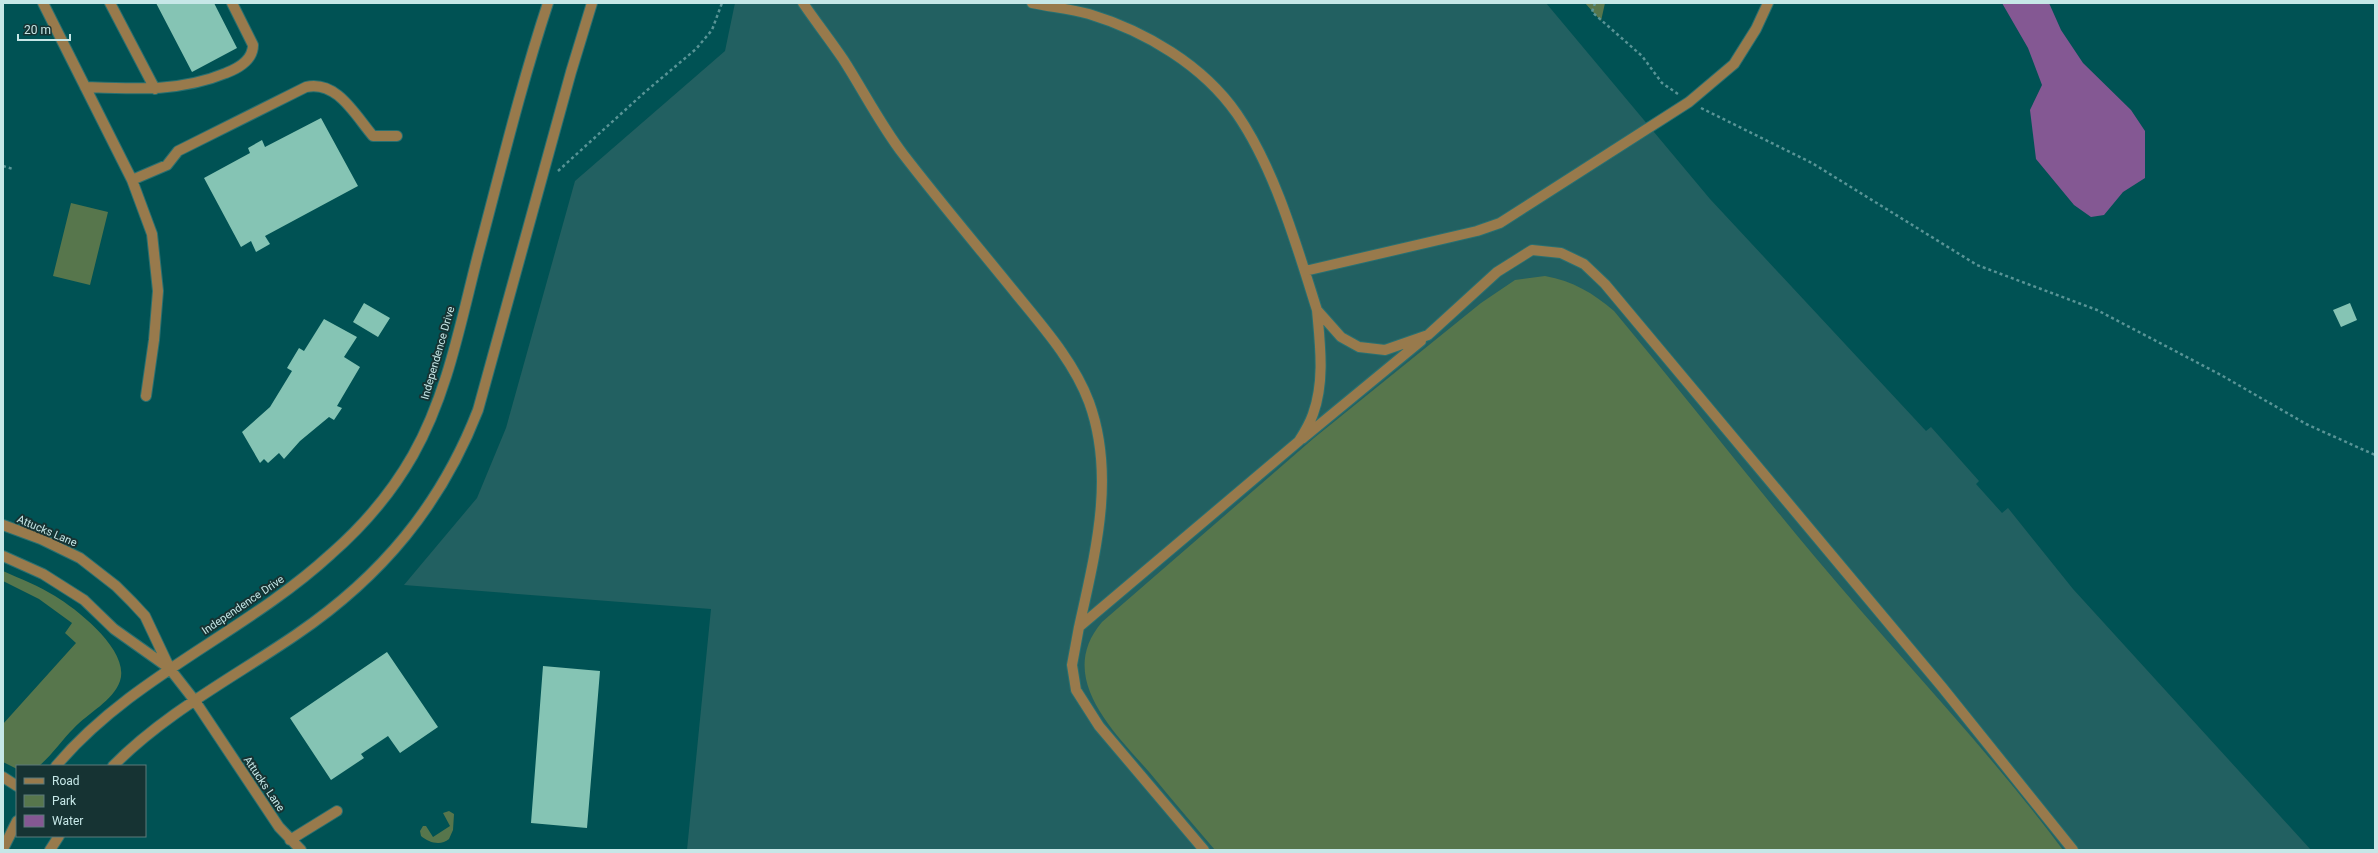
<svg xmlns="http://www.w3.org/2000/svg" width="2378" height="853" viewBox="0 0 2378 853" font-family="Roboto,sans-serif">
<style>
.built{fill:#226061}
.green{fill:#57764c}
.water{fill:#845893}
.building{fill:#85c4b4}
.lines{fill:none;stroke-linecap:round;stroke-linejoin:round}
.minor-casing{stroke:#287071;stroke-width:12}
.path{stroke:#589496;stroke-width:2.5;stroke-dasharray:3 3;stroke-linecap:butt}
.minor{stroke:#987a4c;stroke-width:10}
.labels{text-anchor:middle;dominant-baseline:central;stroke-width:4;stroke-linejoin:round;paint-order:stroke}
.street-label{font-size:11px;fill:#c6e7e7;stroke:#163333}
</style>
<rect width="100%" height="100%" fill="#005254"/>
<path class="built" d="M735,3H1546L1710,199L1926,431L1931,427L1979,481L1976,484L2002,513L2008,508L2073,589L2311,850H687L711,609L404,585L477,498L506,428L575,181L725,51Z"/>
<path class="green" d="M1585,3H1605L1601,21Z
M71,203L108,212L90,285L53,276Z
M1545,276C1573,281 1593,293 1614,311C1682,392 1747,476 1815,557C1897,655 1986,747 2063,850H1215C1193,824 1171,799 1150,773C1114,732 1055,677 1102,622L1314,438L1481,303L1515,280Z
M3,571C21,579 39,586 55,596C78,610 130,651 120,681C113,701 88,713 74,728C62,740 52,755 39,766H17V769L3,762V724L76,643L65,633L72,623L39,599L3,581Z
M449,811L454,814L453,830L449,839C441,846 429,843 421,836L420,831L423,826H426L433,837L450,826L443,813Z"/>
<path class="water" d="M2002,3H2049L2061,30L2083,63L2131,110L2145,131V178L2123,192L2104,215L2091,217L2074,205L2036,159L2030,110L2042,85L2028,48Z"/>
<path class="building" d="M156,3H214L237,48L192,72Z
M321,118L358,186L265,236L270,244L256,252L251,241L241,247L204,178L250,153L248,148L262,140L265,147Z
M364,303L390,318L378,337L353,322Z
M2350,303L2357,320L2341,327L2333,310Z
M324,319L357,337L344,357L360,367L337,406L342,408L334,420L329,417L300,441L284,459L279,453L268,463L264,459L260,463L242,432L270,407L292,371L287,368L299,348L304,351Z
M387,652L438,727L400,753L388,736L361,754L364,758L331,780L290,718Z
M543,666L600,671L587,828L531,823Z"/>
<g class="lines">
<defs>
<path id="minor" d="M43,3L132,180L152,234L158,291L154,340L146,396
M110,3L155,89
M803,3C816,22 830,40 843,59C863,90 880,124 903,154C940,202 979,248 1017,295C1044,328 1074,362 1089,402C1116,476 1095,554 1079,627
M1032,3C1051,7 1071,9 1089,14C1145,31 1203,65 1237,114C1275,169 1297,247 1317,310
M85,87C134,89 180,92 226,73C239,68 253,60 253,45L232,3
M132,180L167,165L178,151L306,87C337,80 355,115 373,136H397
M1305,271L1477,231L1500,223L1689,102L1734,64L1756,29L1768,3
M1302,439L1421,341
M3,525L41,539L80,558L116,586L132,602L145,616L170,669L195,701L279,827L301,850
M3,556L43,574L84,600L114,629L169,668
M56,766C132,676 245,633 331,554C363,526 392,492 413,455C448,393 461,320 479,251C501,168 521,85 548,3
M113,766C166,712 236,676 297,634C382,576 441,505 478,410L571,72L592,3
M3,777L17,786
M290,840L337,811
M3,849L17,821
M50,850L59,836
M1204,850L1099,726L1076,690L1072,665L1079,627L1299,441C1304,433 1310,423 1313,414C1325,381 1320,344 1317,310L1341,337L1359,347L1385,350L1428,335L1497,272L1532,250L1561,253L1584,264L1605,284L1942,687L2073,850"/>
</defs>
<use href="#minor" class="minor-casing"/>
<path class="path" d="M1595,3L1592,12L1642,56L1662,83L1678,94
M1701,108L1812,163L1977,265L2097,310L2221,375L2306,424L2375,455
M3,166L13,169
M558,171L645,92L696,49L712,30L722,3"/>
<use href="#minor" class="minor"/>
</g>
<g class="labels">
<g class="street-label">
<text transform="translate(438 353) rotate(-74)">Independence Drive</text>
<text transform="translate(47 531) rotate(23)">Attucks Lane</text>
<text transform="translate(243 605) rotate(-34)">Independence Drive</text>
<text transform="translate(264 784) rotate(56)">Attucks Lane</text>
</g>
</g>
<rect width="2378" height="853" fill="none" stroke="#c6e7e7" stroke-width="8"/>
<rect x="16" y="765" width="130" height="72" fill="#163333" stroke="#5c7b7b"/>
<rect x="24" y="778" width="20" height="6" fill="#987a4c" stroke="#5c7b7b"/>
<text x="52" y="785" font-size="12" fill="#c6e7e7">Road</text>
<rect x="24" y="795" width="20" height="12" fill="#57764c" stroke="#5c7b7b"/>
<text x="52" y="805" font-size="12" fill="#c6e7e7">Park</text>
<rect x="24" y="815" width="20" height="12" fill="#845893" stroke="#5c7b7b"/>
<text x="52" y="825" font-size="12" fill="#c6e7e7">Water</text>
<path d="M18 34v6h52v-6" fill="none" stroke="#c6e7e7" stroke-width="2"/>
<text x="24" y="34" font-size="12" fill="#c6e7e7" stroke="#163333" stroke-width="3" paint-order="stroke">20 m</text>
</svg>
